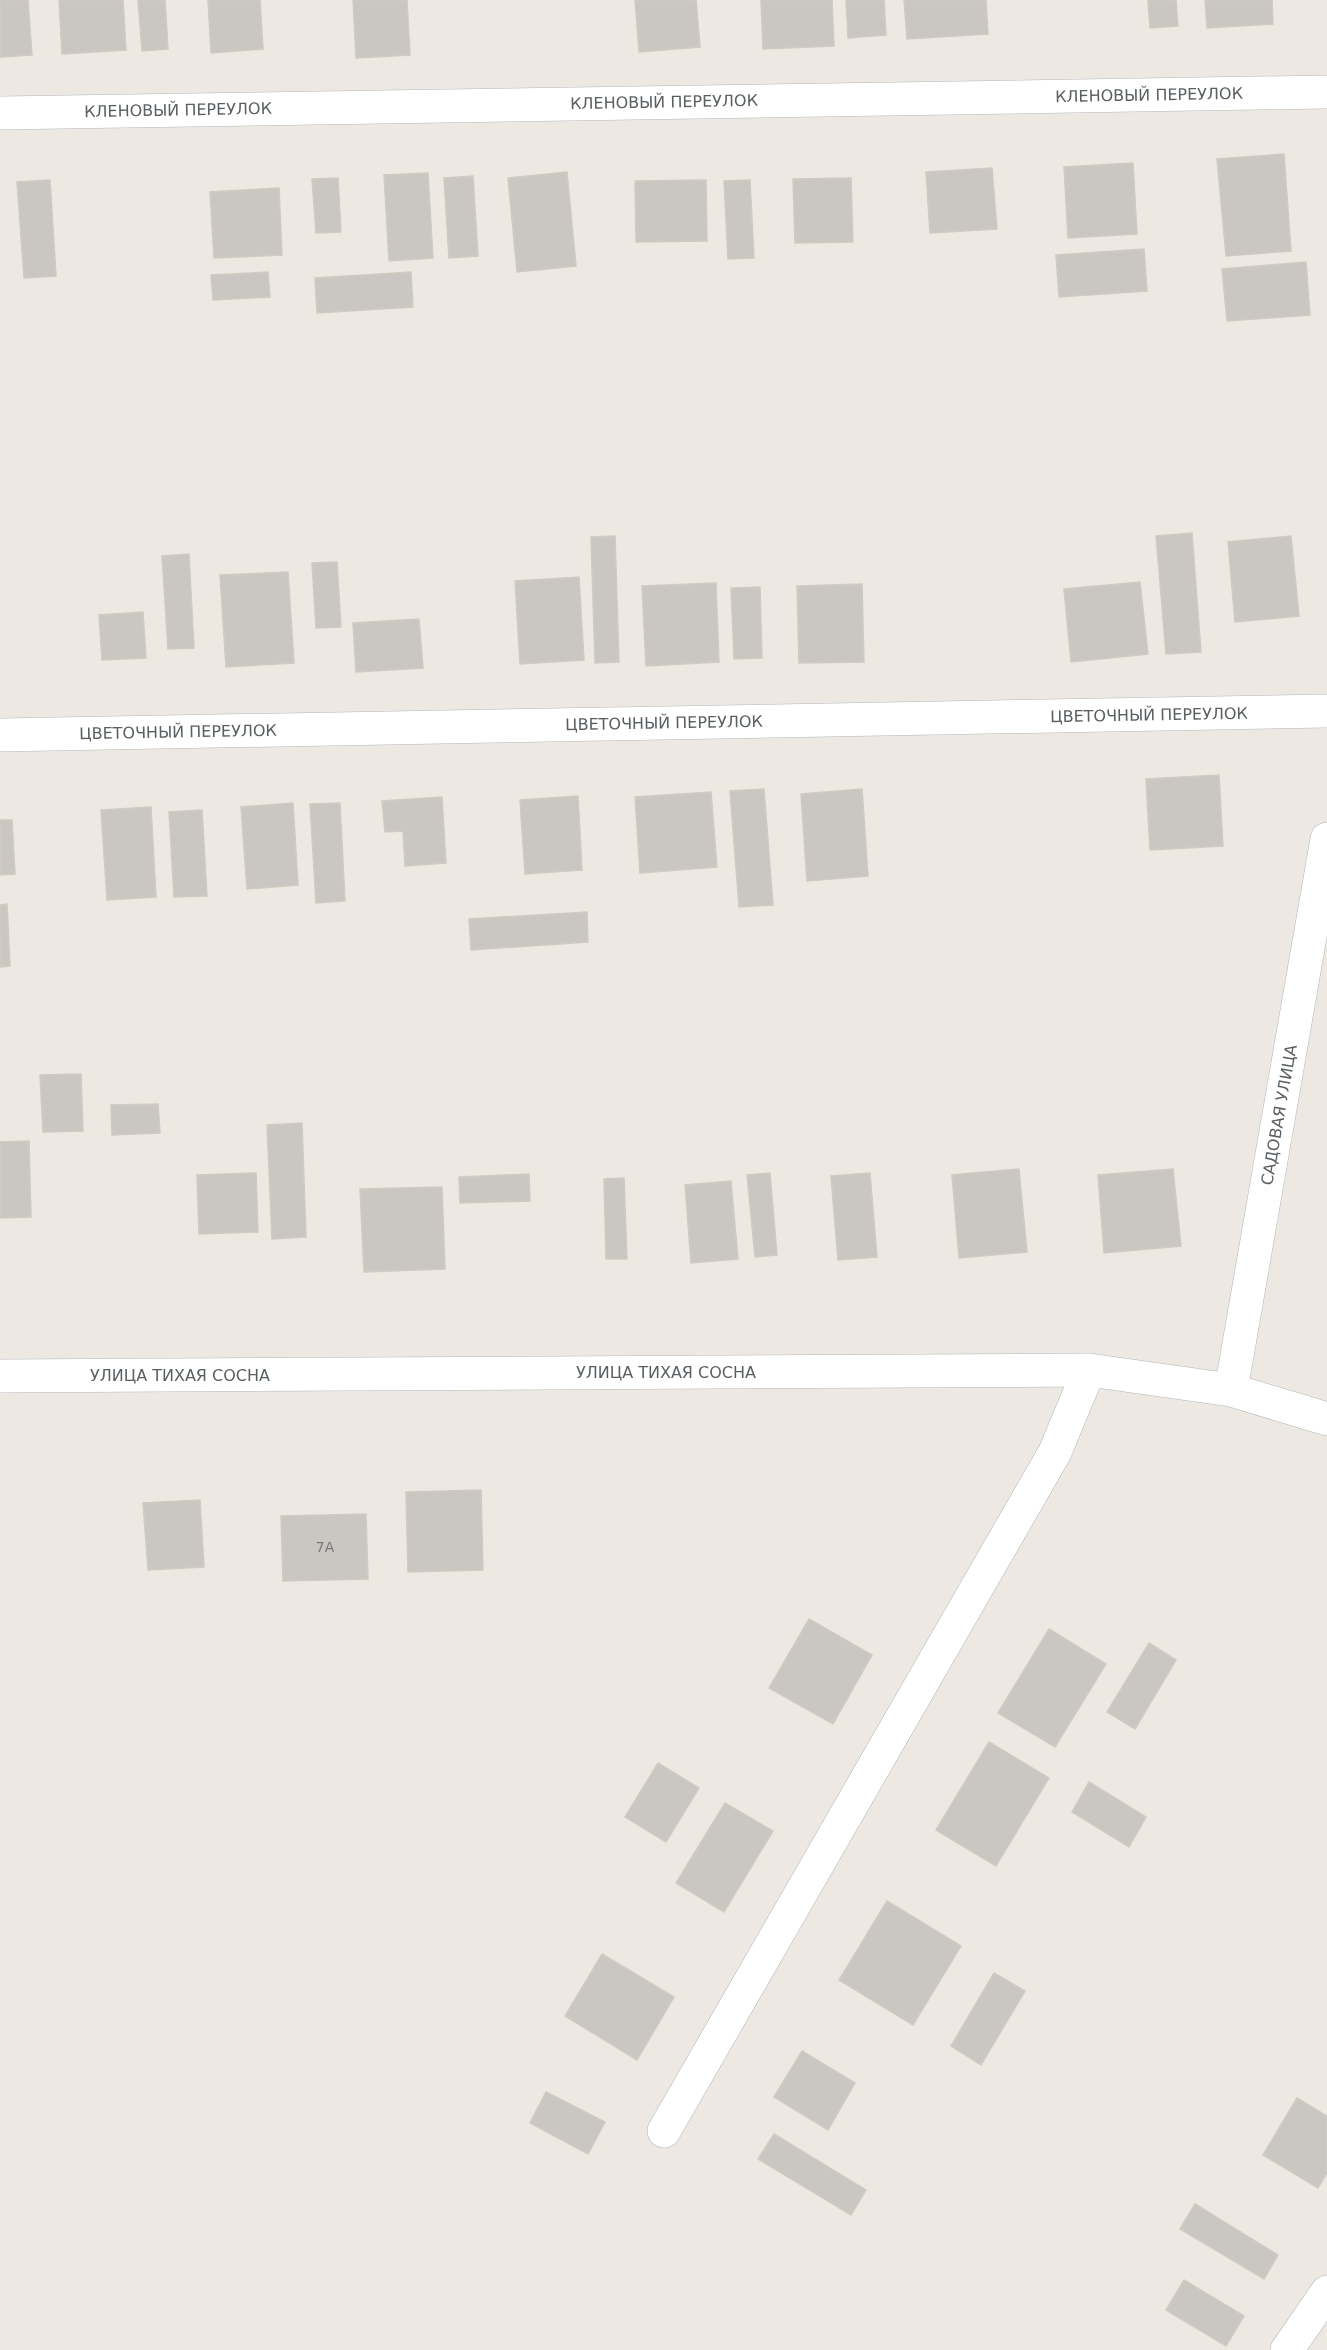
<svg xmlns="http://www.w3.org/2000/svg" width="1327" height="2350" viewBox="0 0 1327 2350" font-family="'DejaVu Sans',sans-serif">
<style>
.building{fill:#cac6c1;stroke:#d1cac1;stroke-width:1.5}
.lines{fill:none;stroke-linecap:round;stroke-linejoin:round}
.minor-casing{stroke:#b3b6b9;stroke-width:34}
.minor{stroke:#fff;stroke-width:33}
.labels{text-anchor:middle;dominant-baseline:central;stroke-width:4.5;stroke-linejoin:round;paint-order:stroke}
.number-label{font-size:14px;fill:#76797a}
.street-label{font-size:16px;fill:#5a5f62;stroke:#fff}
</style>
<rect width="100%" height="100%" fill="#ede9e2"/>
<path class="building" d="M0,0H28L32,55L0,57Z
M59,0H123L126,50L62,54Z
M138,0H165L168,49L142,51Z
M208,0H260L263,49L211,53Z
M353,0H407L410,55L356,58Z
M635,0H696L700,47L639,52Z
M761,0H832L834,46L763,49Z
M846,0H884L886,35L848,38Z
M904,0H986L988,34L907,39Z
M1148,0H1176L1178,26L1150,28Z
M1205,0H1272L1273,24L1207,28Z
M1284,154L1291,251L1226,256L1217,159Z
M1133,163L1137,234L1068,238L1064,167Z
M992,168L997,229L930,233L926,172Z
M567,172L576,266L517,272L508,178Z
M428,173L433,258L389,261L384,175Z
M473,176L478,256L449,258L444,178Z
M338,178L341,232L316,233L312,179Z
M851,178L853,242L795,243L793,179Z
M50,180L56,276L24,278L17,182Z
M706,180L707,241L636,242L635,181Z
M750,180L754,258L728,259L724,181Z
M279,188L282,255L214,258L210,192Z
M1144,249L1147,291L1059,297L1056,255Z
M1306,262L1310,315L1227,321L1222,269Z
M268,272L270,297L213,300L211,275Z
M411,272L413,307L317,313L315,278Z
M1192,533L1201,652L1166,654L1156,536Z
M615,536L619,662L595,663L591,537Z
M1291,536L1299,616L1235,622L1228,542Z
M189,554L194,648L168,649L162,556Z
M337,562L341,627L316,628L312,563Z
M288,572L294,663L226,667L220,575Z
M579,577L584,660L520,664L515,581Z
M1140,582L1148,654L1071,662L1064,589Z
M716,583L719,662L646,666L642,586Z
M862,584L864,662L799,663L797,586Z
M760,587L762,658L734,659L731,588Z
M143,612L146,658L102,660L99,615Z
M419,619L423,668L356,672L353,623Z
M1219,775L1223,846L1150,850L1146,779Z
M764,789L773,905L739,907L730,791Z
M862,789L868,876L807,881L801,794Z
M711,792L717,867L640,873L635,797Z
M578,796L582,870L525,874L520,800Z
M442,797L446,863L405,866L403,831L385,832L382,801Z
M293,803L298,885L247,889L241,807Z
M340,803L345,901L316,903L310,804Z
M151,807L156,897L107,900L101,810Z
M202,810L207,896L174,897L169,812Z
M0,820H12L15,874L0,875Z
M7,904L10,966L0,967V905Z
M587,912L588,942L471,950L469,919Z
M81,1074L83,1131L43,1132L40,1075Z
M158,1104L160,1133L112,1135L111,1105Z
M302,1123L306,1237L272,1239L267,1125Z
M29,1141L31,1217L0,1218V1142Z
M1019,1169L1027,1252L959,1258L952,1175Z
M1173,1169L1181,1246L1104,1253L1098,1175Z
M256,1173L258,1232L199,1234L197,1175Z
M770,1173L777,1255L755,1257L747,1175Z
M870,1173L877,1257L838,1260L831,1176Z
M529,1174L530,1201L460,1203L459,1177Z
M624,1178L627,1259H606L604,1179Z
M731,1181L738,1259L691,1263L685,1185Z
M442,1187L445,1269L364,1272L360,1189Z
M481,1490L483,1570L408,1572L406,1492Z
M200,1500L204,1567L148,1570L143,1503Z
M366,1514L368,1579L283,1581L281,1516Z
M809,1619L872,1655L833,1724L769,1688Z
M1049,1629L1106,1664L1055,1747L998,1713Z
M1149,1643L1176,1660L1135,1729L1107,1712Z
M989,1742L1049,1778L996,1866L936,1830Z
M658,1763L699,1788L666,1842L625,1817Z
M1089,1782L1146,1817L1129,1847L1072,1812Z
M725,1803L773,1831L724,1912L676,1883Z
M887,1901L961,1946L913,2025L839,1980Z
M602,1954L674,1997L637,2060L565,2016Z
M994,1973L1025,1991L981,2065L951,2046Z
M802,2051L855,2083L828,2130L774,2097Z
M546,2092L605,2122L588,2154L530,2123Z
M1297,2098L1327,2116V2173L1318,2188L1263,2155Z
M774,2134L866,2190L851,2215L758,2159Z
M1195,2204L1278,2255L1264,2279L1180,2229Z
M1184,2280L1244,2316L1226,2346L1166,2310Z"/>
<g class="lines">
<defs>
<path id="minor" d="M0,113L1327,92
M0,735L1327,711
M0,1376L1089,1370L1231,1390L1327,1419
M1231,1390L1327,839
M664,2131L1055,1452L1089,1370
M1287,2350L1327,2292"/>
</defs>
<use href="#minor" class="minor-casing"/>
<use href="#minor" class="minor"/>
</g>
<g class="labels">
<g class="number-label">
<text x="325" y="1547">7А</text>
</g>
<g class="street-label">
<text transform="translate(1149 95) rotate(-1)">КЛЕНОВЫЙ ПЕРЕУЛОК</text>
<text transform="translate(664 102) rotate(-1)">КЛЕНОВЫЙ ПЕРЕУЛОК</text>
<text transform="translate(178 110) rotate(-1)">КЛЕНОВЫЙ ПЕРЕУЛОК</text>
<text transform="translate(1149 715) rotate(-1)">ЦВЕТОЧНЫЙ ПЕРЕУЛОК</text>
<text transform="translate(664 723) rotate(-1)">ЦВЕТОЧНЫЙ ПЕРЕУЛОК</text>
<text transform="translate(178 732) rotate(-1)">ЦВЕТОЧНЫЙ ПЕРЕУЛОК</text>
<text transform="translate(1279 1115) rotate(-80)">САДОВАЯ УЛИЦА</text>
<text x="666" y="1372">УЛИЦА ТИХАЯ СОСНА</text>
<text x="180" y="1375">УЛИЦА ТИХАЯ СОСНА</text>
</g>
</g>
</svg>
